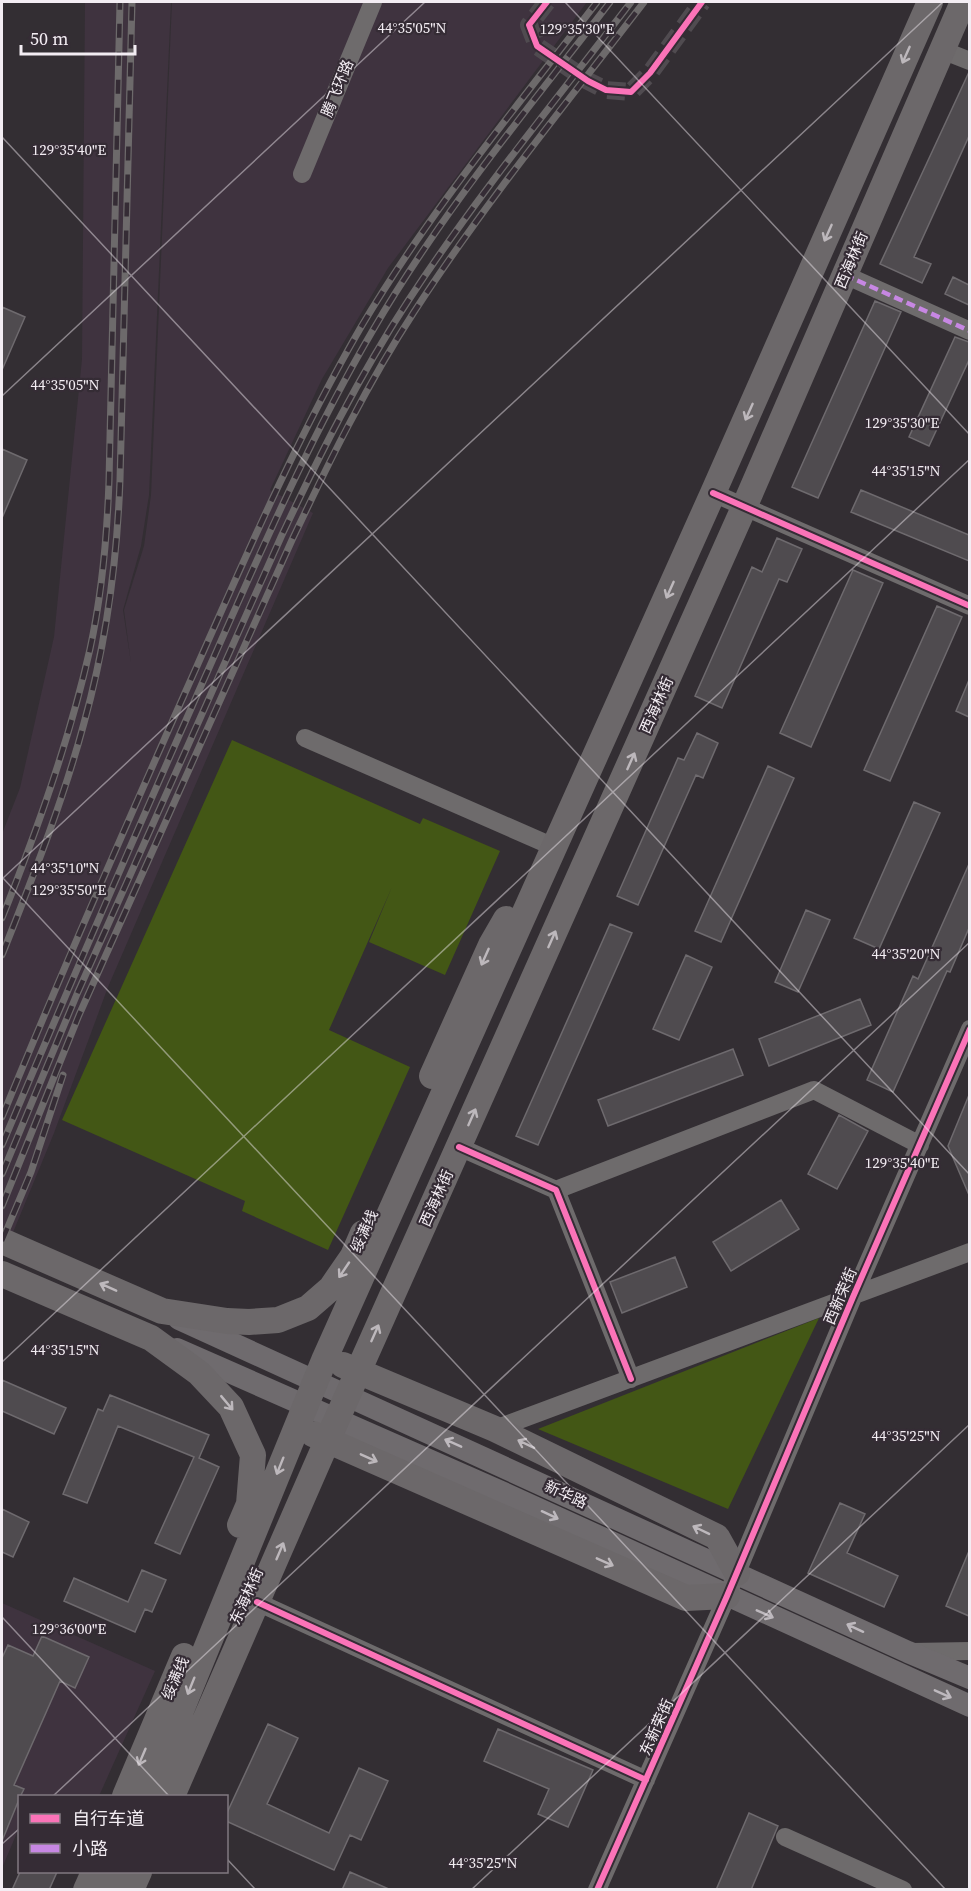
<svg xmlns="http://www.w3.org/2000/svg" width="971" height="1891" viewBox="0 0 971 1891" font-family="'Source Serif 4','Noto Sans SC',serif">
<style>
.built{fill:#3f333f}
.green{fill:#435715}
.building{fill:#4f4b4f;stroke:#6e6a6e;stroke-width:1.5}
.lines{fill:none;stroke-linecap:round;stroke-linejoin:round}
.minor-tunnel{stroke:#504b50;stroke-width:18;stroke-dasharray:18 9;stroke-linecap:butt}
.minor{stroke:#6e6b6c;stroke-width:18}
.major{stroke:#6f6b6e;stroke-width:22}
.highway{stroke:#6c686a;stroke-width:26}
.rail-casing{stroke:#6d6a6b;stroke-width:7}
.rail{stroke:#352c35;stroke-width:4.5;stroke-dasharray:14;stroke-linecap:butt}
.quiet{stroke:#c787e3;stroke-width:4.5;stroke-dasharray:9 4.5;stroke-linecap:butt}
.cycleway-casing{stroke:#352c35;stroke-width:10}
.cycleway{stroke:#fb73b8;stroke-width:6}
.oneway{stroke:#bdb8bc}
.oneway2{stroke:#beb9be}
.ticks{fill:none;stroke:#f3edf3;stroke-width:1.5;stroke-opacity:0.45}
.labels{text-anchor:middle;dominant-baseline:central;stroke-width:4.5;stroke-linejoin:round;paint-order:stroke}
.street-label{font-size:15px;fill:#f3edf3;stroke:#352c35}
.ticks-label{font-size:15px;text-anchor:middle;fill:#f3edf3;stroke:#352c35;stroke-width:4.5;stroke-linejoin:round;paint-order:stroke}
</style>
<rect width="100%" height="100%" fill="#332e33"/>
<path class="built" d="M85,2H171L149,495L141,546L123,610L131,663L124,610L144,546L151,495L172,2H587L388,268L322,379L270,490L313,513L108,987L54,1133L2,1259V834L20,788L54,637L82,359Z
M2,1603L155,1671L99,1796H20L19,1828L2,1868Z"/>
<path class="green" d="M232,740L420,824L423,818L500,851L445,975L369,942L392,887L329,1030L410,1067L328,1250L242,1211L245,1201L62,1120Z
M819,1318L728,1509L538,1429Z"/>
<path class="building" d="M969,72V136L914,257L931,264L922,283L880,264Z
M953,277L969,285V305L945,294Z
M875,301L901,312L818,498L792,487Z
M2,307L25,317L2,370Z
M955,337L969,342V360L929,446L909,437Z
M2,449L27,460L2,518Z
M861,490L969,535V561L851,512Z
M777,538L802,549L787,582L779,579L722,708L695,696L752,567L762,572Z
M853,570L883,583L811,747L780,733Z
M937,606L962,617L890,781L864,770Z
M969,680V717L956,711Z
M697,733L718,743L703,778L696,775L638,905L617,896L678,758L684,760Z
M768,766L794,778L721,942L695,931Z
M914,802L940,813L879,949L854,938Z
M969,864V928L950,972L947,971L893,1092L867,1080L913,976L918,979Z
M806,910L830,920L798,992L775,982Z
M610,924L632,933L538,1145L516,1136Z
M686,955L712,967L679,1040L653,1029Z
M860,999L871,1025L769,1066L759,1039Z
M733,1049L743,1075L608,1126L598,1100Z
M969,1095V1195L948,1146Z
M839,1115L868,1131L837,1189L808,1174Z
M781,1200L799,1229L731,1271L713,1242Z
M675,1257L687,1287L622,1313L610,1282Z
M2,1380L66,1408L54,1434L2,1411Z
M110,1395L209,1435L199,1458L219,1467L180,1554L155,1543L194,1457L118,1426L87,1503L63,1494L98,1409L103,1411Z
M840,1503L865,1514L847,1553L898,1576L884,1607L808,1573Z
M2,1509L29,1522L13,1557L2,1552Z
M969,1551V1616L946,1606Z
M142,1570L166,1580L152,1612L145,1609L135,1632L64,1601L74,1578L128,1602Z
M42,1636L89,1657L75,1688L60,1681L14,1785L24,1789L20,1797L2,1841V1658L8,1645L33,1656Z
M268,1724L298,1738L267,1804L329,1833L359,1768L388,1781L361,1840L350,1835L334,1870L226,1821V1815Z
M498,1729L593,1770L568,1827L538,1814L549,1789L484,1761Z
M749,1813L778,1826L751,1890H716Z
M20,1872H57L49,1890H12Z
M350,1872L391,1890H342Z"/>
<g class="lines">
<path class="minor-tunnel" d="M547,2L529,25L537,46L588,81L606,90L631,92L650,73L702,2"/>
<path class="minor" d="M942,50L970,61
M302,174L373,2
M845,275L970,331
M713,493L970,606
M305,738L554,847
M459,1147L556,1190L631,1379
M556,1190L814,1090L920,1145
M495,1429L970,1252
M257,1602L646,1780
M911,1652L970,1651
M785,1837L903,1890
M597,1890L727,1596L853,1297L970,1029"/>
<path class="major" d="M179,1319L908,1652L970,1678
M177,1349L497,1490L970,1706"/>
<path class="highway" d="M432,1076L491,945L506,919
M2,1241L162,1311L227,1321L249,1322L278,1320L308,1308L331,1288L353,1256L363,1233
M2,1274L151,1338L199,1373L231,1407L253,1455L249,1504L240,1525
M343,1365L495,1429L717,1537L737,1573
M313,1434L686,1598L727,1596
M125,1796L184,1656
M146,1796L325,1358L713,493L930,2
M172,1796L328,1439L742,512L963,2
M86,1890L94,1872
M108,1890L116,1872
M131,1890L139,1872"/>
<defs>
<path id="rail" d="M2,918C37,830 69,742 90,649C102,594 107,537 109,481L120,2
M2,955C32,879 63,802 84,723C106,644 117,563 120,480L132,2
M2,1117C64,966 130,816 197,666C248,551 298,436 361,327C429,212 516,108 597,2
M2,1145C68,988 136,833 205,677C257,560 308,441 373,330C441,213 528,109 610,2
M2,1174L77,994L281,537C319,456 359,376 408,301C476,197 556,100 631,2
M2,1206L79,1015L292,540C329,462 367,384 414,312C484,204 566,104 644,2
M2,1241L31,1172L63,1075"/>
</defs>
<use href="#rail" class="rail-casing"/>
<use href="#rail" class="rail"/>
<path class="quiet" d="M845,275L970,331"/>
<defs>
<path id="cycleway" d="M547,2L529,25L537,46L588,81L606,90L631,92L650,73L702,2
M713,493L970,606
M459,1147L556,1190L631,1379
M257,1602L646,1780
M597,1890L727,1596L853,1297L970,1029"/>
</defs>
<use href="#cycleway" class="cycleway-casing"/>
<use href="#cycleway" class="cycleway"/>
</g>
<defs><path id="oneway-shaft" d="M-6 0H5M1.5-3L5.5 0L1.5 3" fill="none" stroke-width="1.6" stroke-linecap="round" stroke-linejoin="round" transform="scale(1.5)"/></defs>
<g class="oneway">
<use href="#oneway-shaft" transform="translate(906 55) rotate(114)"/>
<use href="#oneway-shaft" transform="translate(828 233) rotate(114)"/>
<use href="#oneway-shaft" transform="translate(749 412) rotate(114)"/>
<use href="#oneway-shaft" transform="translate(670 590) rotate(114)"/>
<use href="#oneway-shaft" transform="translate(631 761) rotate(-66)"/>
<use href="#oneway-shaft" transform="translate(552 939) rotate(-66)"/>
<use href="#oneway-shaft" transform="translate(485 957) rotate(114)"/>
<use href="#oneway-shaft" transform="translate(472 1117) rotate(-66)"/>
<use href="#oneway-shaft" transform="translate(344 1270) rotate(124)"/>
<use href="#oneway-shaft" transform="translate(108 1287) rotate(-156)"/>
<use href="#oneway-shaft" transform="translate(375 1333) rotate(-66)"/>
<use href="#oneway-shaft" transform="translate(227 1403) rotate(50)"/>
<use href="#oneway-shaft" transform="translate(526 1444) rotate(-154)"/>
<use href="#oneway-shaft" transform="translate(369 1458) rotate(24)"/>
<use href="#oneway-shaft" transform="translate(280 1466) rotate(112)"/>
<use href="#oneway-shaft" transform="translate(701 1530) rotate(-154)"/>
<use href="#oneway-shaft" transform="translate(280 1551) rotate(-67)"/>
<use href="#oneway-shaft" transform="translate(605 1562) rotate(24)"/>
<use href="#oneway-shaft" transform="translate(191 1686) rotate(112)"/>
<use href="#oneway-shaft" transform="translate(142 1757) rotate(113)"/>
</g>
<g class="oneway2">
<use href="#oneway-shaft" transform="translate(453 1443) rotate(-156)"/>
<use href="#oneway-shaft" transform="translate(550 1515) rotate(25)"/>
<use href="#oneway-shaft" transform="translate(765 1614) rotate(24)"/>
<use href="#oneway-shaft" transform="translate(855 1628) rotate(-155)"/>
<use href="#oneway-shaft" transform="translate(943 1694) rotate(24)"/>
</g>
<path class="ticks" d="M565,2L970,435M2,137L970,1175M2,396L425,2M2,877L946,1890M2,879L943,2M2,1362L970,459M2,1617L169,1796M53,1796L970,942M2,1844L20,1828M226,1858L256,1890M471,1890L970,1424"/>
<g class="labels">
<g class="street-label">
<text transform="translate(337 88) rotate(-68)">腾飞环路</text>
<text transform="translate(851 260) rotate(-67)">西海林街</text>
<text transform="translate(656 705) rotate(-66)">西海林街</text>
<text transform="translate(436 1198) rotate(-66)">西海林街</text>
<text transform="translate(364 1231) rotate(-66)">绥满线</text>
<text transform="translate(840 1296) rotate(-67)">西新荣街</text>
<text transform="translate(566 1494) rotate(25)">新华路</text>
<text transform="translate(246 1596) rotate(-66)">东海林街</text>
<text transform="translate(175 1678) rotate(-67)">绥满线</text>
<text transform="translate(656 1727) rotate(-66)">东新荣街</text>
</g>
</g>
<g class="ticks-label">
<text x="412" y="33">44°35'05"N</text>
<text x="577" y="34">129°35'30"E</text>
<text x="69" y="155">129°35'40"E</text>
<text x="65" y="390">44°35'05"N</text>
<text x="902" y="428">129°35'30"E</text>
<text x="906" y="476">44°35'15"N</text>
<text x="65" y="873">44°35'10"N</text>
<text x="69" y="895">129°35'50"E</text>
<text x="906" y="959">44°35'20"N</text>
<text x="902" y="1168">129°35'40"E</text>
<text x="65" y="1355">44°35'15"N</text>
<text x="906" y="1441">44°35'25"N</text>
<text x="69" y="1634">129°36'00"E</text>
<text x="483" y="1868">44°35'25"N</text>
</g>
<rect width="971" height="1891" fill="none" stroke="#f3edf3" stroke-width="6"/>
<rect x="18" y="1795" width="210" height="78" fill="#352c35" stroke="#817981" stroke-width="1.5"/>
<rect x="30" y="1814" width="30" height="9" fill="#fb73b8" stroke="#817981" stroke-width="1.5"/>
<text x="72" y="1825" font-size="18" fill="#f3edf3">自行车道</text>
<rect x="30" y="1844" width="30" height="9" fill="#c787e3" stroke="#817981" stroke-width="1.5"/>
<text x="72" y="1855" font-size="18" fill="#f3edf3">小路</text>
<path d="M21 45v9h114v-9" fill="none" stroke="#f3edf3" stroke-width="3"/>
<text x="30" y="45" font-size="18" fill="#f3edf3" stroke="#352c35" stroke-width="4.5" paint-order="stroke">50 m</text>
</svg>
